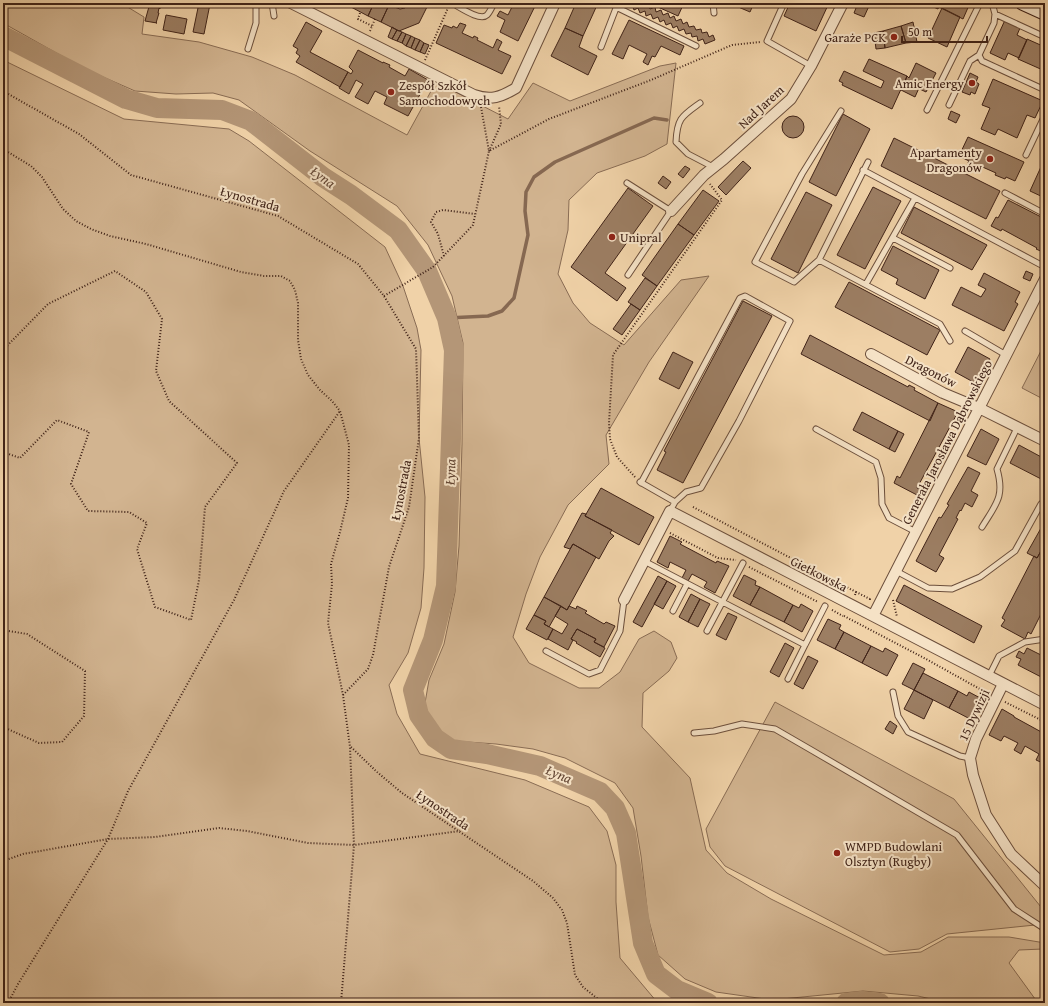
<svg xmlns="http://www.w3.org/2000/svg" width="1048" height="1006" viewBox="0 0 1048 1006" font-family="'Gentium Book Plus',serif">
<style>
.green{fill:#d2b490;stroke:#896c54}
.lines{fill:none;stroke-linecap:round;stroke-linejoin:round}
.stream{stroke:#866851;stroke-width:3.5}
.river{stroke:#b49677;stroke-width:20}
.building{fill:#9c7e63;stroke:#402318}
.service-casing{stroke:#6c4f3c;stroke-width:7}
.minor-casing{stroke:#6c4f3c;stroke-width:12}
.secondary-casing{stroke:#402318;stroke-width:16}
.path{stroke:#402318;stroke-width:2;stroke-dasharray:1 2;stroke-linecap:butt}
.service{stroke:#f5e2c6;stroke-width:5}
.minor{stroke:#f5e2c6;stroke-width:10}
.secondary{stroke:#f5e2c6;stroke-width:14}
.poi-dot{fill:#8f2418;stroke:#f5e2c6;stroke-width:1.5}
.labels{text-anchor:middle;dominant-baseline:central;stroke-width:4;stroke-linejoin:round;paint-order:stroke}
.poi-label{font-size:13px;fill:#402318;stroke:#f5e2c6;text-anchor:end}
.street-label{font-size:13px;fill:#402318;stroke:#f5e2c6}
.water-label{font-size:14px;font-style:italic;fill:#634634;stroke:#f5e2c6}
</style>
<rect width="100%" height="100%" fill="#f0d2a8"/>
<filter id="stains"><feTurbulence type="fractalNoise" baseFrequency=".005" numOctaves="4"/><feColorMatrix values="0 0 0 0 .2 0 0 0 0 .09 0 0 0 0 .02 0 0 0 .5 -.17"/></filter>
<radialGradient id="worn" r=".72"><stop offset=".6" stop-color="#630" stop-opacity="0"/><stop offset="1" stop-color="#630" stop-opacity=".3"/></radialGradient>
<path class="green" d="M3,3H121L144,17L142,34L199,42L252,57L295,75L407,135L436,82L508,119L533,83L570,101L660,66L676,63L667,144L645,156L597,173L569,200L568,230L558,274L573,303L590,323L624,345L681,280L709,276L649,362L606,435L609,464L568,505L540,557L526,594L513,637L529,663L579,688H599L620,672L639,639L654,631L671,642L677,658L669,671L643,693L642,727L690,778L706,850L727,873L771,899L884,955L921,952L948,937H1009L1045,943V946L1043,949L1019,950L1009,963L1038,1003H948L918,996L863,991L772,1000L716,992L685,979L658,955L648,917L641,856L633,808L615,783L565,758L533,749L496,744L454,741L431,725L425,703L429,680L444,644L455,592L459,546L462,444L463,343L452,296L428,245L397,206L310,151L239,100L213,93L176,94L135,91L85,69L3,23Z
M3,60L124,119L229,129L249,141L385,247L403,286L417,328L421,350L419,438L425,497L424,568L421,608L408,653L389,685L397,714L420,754L525,780L589,807L607,831L616,865V902L620,958L657,1002L659,1003H3Z
M1045,343V400L1022,388Z
M775,702L954,799L1045,912V924L947,934L919,949L890,952L725,866L710,847L706,829Z"/>
<g class="lines">
<path class="stream" d="M447,318L488,316L502,311L514,298L528,235L525,211L526,192L534,177L555,162L654,118L667,120"/>
<path class="river" d="M3,36L126,99L157,108L222,110L251,121L323,177L351,195L398,230L427,271L447,318L454,350L446,586L433,640L413,690L419,715L435,738L451,749L487,754L540,766L600,792L615,808L626,833L643,943L656,974L677,990L708,1003
M846,1003L861,1001L880,1003"/>
</g>
<path class="building" d="M150,3H161L160,4V9L159,8L158,13H159L156,23H157L145,21Z
M199,3L210,4L204,34L193,32Z
M341,3H353L351,7Z
M353,3H374L368,16L351,7Z
M374,3H381L388,7L381,22L368,16Z
M407,3H429L419,23L399,31L381,22L389,5L400,9L405,8Z
M514,3H536V4L518,41L500,32L505,20L497,16L500,11L508,15Z
M576,3H598L583,36L565,28Z
M626,3H643L644,6L648,4L650,9L655,7L656,12L661,10L663,15L668,13L670,18L674,16L676,21L681,19L683,24L687,22L689,27L694,26L696,30L701,29L702,33L707,32L709,37L713,35L715,40L705,44L703,39L698,41L697,36L692,37L691,33L686,34L684,29L679,31L677,26L673,28L671,23L666,25L664,20L660,22L658,17L653,19L651,14L646,16L645,11L640,13L638,8L634,10L632,5L627,6Z
M649,3H684L678,16Z
M729,3H754L750,12Z
M790,3L792,4L829,3L816,31L784,16Z
M858,3H863L869,6L864,17L854,13Z
M925,3H940L938,9Z
M940,3H970L963,19L939,7Z
M942,8L960,17L947,47L928,38Z
M166,15L187,19L184,34L163,30Z
M629,20L684,46L680,55L661,46L655,57L652,56L648,65L643,62L647,54L629,45L623,59L612,54Z
M1005,20L1020,28L1017,35L1027,40L1019,58L1008,53L1005,60L990,53Z
M306,22L322,31L310,52L348,72L340,87L296,62L300,56L296,53L298,49L293,46Z
M913,22L917,42L906,43L901,26Z
M460,23L466,25L462,33L473,38L474,36L478,38L477,40L493,48L497,39L502,42L498,50L511,56L502,74L436,43L444,25L452,28L453,26L457,28Z
M901,26L906,43L885,48L883,31Z
M392,27L397,30L392,39L388,37Z
M565,28L583,36L579,47L597,56L588,75L551,56Z
M397,30L402,32L397,41L392,39Z
M883,31L885,48L876,49L874,33Z
M402,32L406,34L402,43L397,41Z
M406,34L411,36L406,46L402,43Z
M411,36L415,38L411,48L406,46Z
M415,38L420,40L415,50L411,48Z
M1027,39L1045,47V71L1018,59Z
M420,40L424,43L420,52L415,50Z
M424,43L429,45L425,54L420,52Z
M358,50L383,63V62L390,65L389,67L405,76L409,69L428,80L408,116L384,104L387,97L375,91L368,104L355,97L363,84L356,80L349,94L339,88L348,72L351,74L353,71L349,67Z
M869,59L907,76L892,109L842,85L843,83L839,81L844,71L881,88L884,81L863,71Z
M916,63L936,73L926,92L905,82L907,76L909,78Z
M970,73L978,77L976,82L979,84L975,94L971,92L970,95L962,92Z
M993,79L1043,101L1035,118L1027,115L1017,138L998,129L995,135L981,129L990,108L982,105Z
M905,82L919,88L915,97L901,90Z
M951,111L960,115L956,123L948,119Z
M843,114L870,129L836,196L809,182Z
M782 127a11 11 0 1 1 22 0a11 11 0 1 1-22 0Z
M968,137L1024,162L1015,181L1006,177L1005,179L995,175L996,173L978,165L977,167L968,163L969,161L959,156Z
M894,138L1000,191L986,219L881,166Z
M1045,158V198L1030,191Z
M743,161L751,168L726,195L718,187Z
M685,166L690,169L683,178L678,174Z
M663,176L671,182L666,189L658,183Z
M873,187L901,201L865,269L837,255Z
M628,188L653,206L605,273L626,288L617,301L571,267Z
M703,190L719,201L694,235L678,224Z
M806,192L832,205L798,273L771,259Z
M1008,200L1045,219V253L1036,249L1037,248L1002,229L1001,231L991,226L996,217L998,218Z
M914,207L987,245L972,270L901,233Z
M678,224L694,235L657,286L642,275Z
M893,246L939,270L925,299L896,284L898,279L881,270Z
M1026,271L1033,274L1030,281L1023,278Z
M984,273L1020,292L1015,302L1018,304L1004,331L952,305L961,287L981,297L986,289L978,285Z
M645,278L657,286L640,310L628,302Z
M849,282L940,330L927,355L835,307Z
M743,301L772,316L683,483L657,470L666,452L664,451Z
M631,304L640,310L622,335L613,329Z
M810,335L908,387L909,385L915,388L914,390L938,403L930,421L801,354Z
M968,347L990,359L977,384L955,372Z
M673,352L693,362L679,389L659,379Z
M938,403L958,412L917,488L920,489L917,495L894,483L897,476L900,478Z
M862,412L898,431L889,449L853,430Z
M981,429L999,439L986,465L967,456Z
M898,431L904,434L895,452L889,449Z
M1019,445L1045,459V481L1010,463Z
M968,467L980,473L971,491L978,495L972,507L965,503L961,511L960,510L956,518L958,519L939,555L944,558L936,572L916,561L939,517L941,518L949,505L947,504Z
M601,488L654,517L639,545L585,516Z
M582,513L586,514L585,516L612,530L610,533L614,536L609,541L599,559L573,544L570,549L564,547Z
M1045,521V550L1044,553L1041,551L1037,558L1027,553Z
M670,536L682,542L680,544L716,563L717,561L729,566L715,593L704,587L707,582L692,574L688,581L682,578L686,570L670,562L668,568L657,562Z
M573,544L596,557L567,610L544,597Z
M1045,550V606L1031,634L1028,632L1025,639L1001,626L1005,620L1002,618L1034,556L1037,558L1041,551L1044,553Z
M744,575L756,581L755,585L760,587L750,605L733,596Z
M658,576L667,581L642,627L633,622Z
M667,581L676,586L663,609L654,604Z
M904,585L982,626L974,643L896,601Z
M760,587L793,605L784,622L750,605Z
M691,594L700,599L688,622L679,617Z
M544,597L561,606L549,627L544,624L546,621L534,615Z
M700,599L710,604L698,627L688,622Z
M801,604L813,611L802,632L784,622L793,605L799,608Z
M561,606L567,610L569,606L576,609L577,606L587,611L585,613L604,624L606,622L615,626L604,647L594,642L596,639L577,629L571,639L573,640L568,650L548,639L553,629L562,634L568,624L555,616Z
M728,613L737,617L726,640L716,635Z
M534,615L546,621L544,624L553,629L547,640L526,629Z
M828,619L841,625L839,629L844,632L835,649L817,640Z
M577,629L596,639L594,642L605,648L600,657L576,643L577,642L571,639Z
M844,632L871,646L862,663L835,649Z
M785,643L794,648L779,677L770,672Z
M871,646L883,652L885,648L898,655L887,676L862,663Z
M1027,648L1045,657V679L1018,665L1021,659L1016,657L1019,651L1024,654Z
M808,656L818,661L803,689L794,684Z
M913,663L925,669L914,690L902,684Z
M923,673L958,691L949,708L914,690Z
M914,690L933,700L924,719L904,709Z
M958,691L967,696L969,692L982,699L972,720L949,708Z
M1002,709L1014,716V717L1045,734V764L1036,760L1039,754L1025,746L1021,754L1014,750L1018,743L1004,736L1001,741L989,735Z
M890,721L897,726L893,734L885,729Z"/>
<g class="lines">
<defs>
<path id="service" d="M272,3L274,16
M713,3L714,13
M784,3L767,41L811,66
M992,3L995,14L994,23L979,55L982,61L1045,90
M457,6C464,10 481,21 487,15C490,12 492,7 494,3
M616,7L696,46
M995,14L1045,37
M601,47L618,3
M248,49L256,23V3
M700,103C682,116 677,118 676,142L688,154L713,167
M949,105L970,61L979,55
M927,110L980,3
M841,111L802,174L755,262L794,282L819,260L868,162
M1026,155L1045,115
M863,170L1045,267
M627,183L671,211L628,275
M1005,193L1045,214
M893,238L950,268
M819,260L940,324L950,341
M866,284L915,198
M965,331L1006,355
M816,429L876,462L881,478L882,504L889,518L916,532
M640,482L675,502L670,511
M641,483L740,298L745,296L790,321L739,421L701,488L686,492L675,502
M982,527C996,504 1005,497 997,469L1017,428
M644,561L805,645L825,606
M896,571L928,588L952,589L980,577L1015,551L1041,504
M673,611L687,584
M707,631L743,563
M546,651L589,674L600,670L620,631L624,600
M989,676L999,656L1025,642L1045,639
M788,679L805,645
M893,692L898,716L908,732L960,756L970,758
M694,733L714,731L742,724L775,729L813,751L957,835L1014,909L1045,929"/>
<path id="minor" d="M291,3L474,95C491,101 501,97 516,88L555,3
M671,211L704,175L724,159L791,99L811,66L843,3
M871,354L943,393L979,408L1045,441
M624,600L670,511L1045,705
M873,616L1045,279
M1003,684L976,739L970,758L973,775L986,815L1011,854L1045,886"/>
<path id="secondary" d="M1023,3L1045,13"/>
</defs>
<use href="#service" class="service-casing"/>
<use href="#minor" class="minor-casing"/>
<use href="#secondary" class="secondary-casing"/>
<path class="path" d="M360,13L358,19L372,26
M370,31L375,19
M425,60L448,8L447,3
M3,91L79,134L131,175L278,216L358,264L384,296L416,349L419,438L409,507L389,567L373,655L368,669L343,695
M481,107L489,151
M3,149L31,166L42,177L63,209L76,221L91,229L110,236L146,244L241,272L264,276H281L290,281L295,290L298,303V340L301,359L308,375L320,390L332,401L340,411L349,445L348,498L340,532L331,564L332,584L328,623L343,695L350,747L354,845L341,1003
M489,151L501,124L499,106
M444,256L438,234L431,222L436,212L443,210L475,214
M384,296L433,267L473,225L489,151L549,119L651,80L732,45L760,42
M3,350L48,304L115,271L146,292L162,319L156,371L169,401L237,463L205,507L199,580L191,620L155,607L137,549L147,523L129,512L88,511L71,484L89,432L57,420L20,458L3,452
M635,477L617,457L610,439L609,423L613,355L722,200L710,184
M693,507L856,592
M670,533L718,558L736,560
M749,567L818,602
M855,595L856,592L870,599V598
M893,600L897,617
M832,610L843,616
M844,616L926,659L987,693
M3,630L27,634L85,671L84,716L62,742L39,743L3,727
M1005,702L1045,722
M351,747L377,772L402,793L533,881L553,898L562,910L567,923L575,975L583,987L603,1003
M3,861L23,854L108,839L155,837L219,828L247,831L308,843L354,845L460,831
M8,1003L18,984L108,839L128,791L234,600L284,491L340,411"/>
<use href="#service" class="service"/>
<use href="#minor" class="minor"/>
<use href="#secondary" class="secondary"/>
</g>
<g class="poi-dot">
<circle cx="894" cy="37" r="4"/>
<circle cx="972" cy="83" r="4"/>
<circle cx="391" cy="92" r="4"/>
<circle cx="990" cy="159" r="4"/>
<circle cx="612" cy="237" r="4"/>
<circle cx="837" cy="853" r="4"/>
</g>
<g class="labels">
<g class="poi-label">
<text x="886" y="37">Garaże PCK</text>
<text x="964" y="83">Amic Energy</text>
<text x="399" y="85" text-anchor="start">Zespół Szkół<tspan x="399" dy="15">Samochodowych</tspan></text>
<text x="982" y="152">Apartamenty<tspan x="982" dy="15">Dragonów</tspan></text>
<text x="620" y="237" text-anchor="start">Unipral</text>
<text x="845" y="846" text-anchor="start">WMPD Budowlani<tspan x="845" dy="15">Olsztyn (Rugby)</tspan></text>
</g>
<g class="street-label">
<text transform="translate(761 107) rotate(-43)">Nad Jarem</text>
<text transform="translate(250 199) rotate(16)">Łynostrada</text>
<text transform="translate(931 371) rotate(27)">Dragonów</text>
<text transform="translate(947 442) rotate(-63)">Generała Jarosława Dąbrowskiego</text>
<text transform="translate(401 490) rotate(-79)">Łynostrada</text>
<text transform="translate(819 574) rotate(27)">Gietkowska</text>
<text transform="translate(974 715) rotate(-65)">15 Dywizji</text>
<text transform="translate(443 810) rotate(34)">Łynostrada</text>
</g>
<g class="water-label">
<text transform="translate(323 177) rotate(36)">Łyna</text>
<text transform="translate(450 472) rotate(-88)">Łyna</text>
<text transform="translate(559 774) rotate(23)">Łyna</text>
</g>
</g>
<rect width="1048" height="1006" fill="none" stroke="#f0d2a8" stroke-width="16"/>
<rect x="4" y="4" width="1040" height="998" fill="none" stroke="#402318" stroke-width="2"/>
<rect x="8" y="8" width="1032" height="990" fill="none" stroke="#402318"/>
<path d="M902 36v6h85v-6" fill="none" stroke="#402318" stroke-width="2"/>
<text x="908" y="36" font-size="12" fill="#402318" stroke="#f5e2c6" stroke-width="3" paint-order="stroke">50 m</text>
<rect width="100%" height="100%" filter="url(#stains)"/>
<rect width="100%" height="100%" fill="url(#worn)"/>
</svg>
